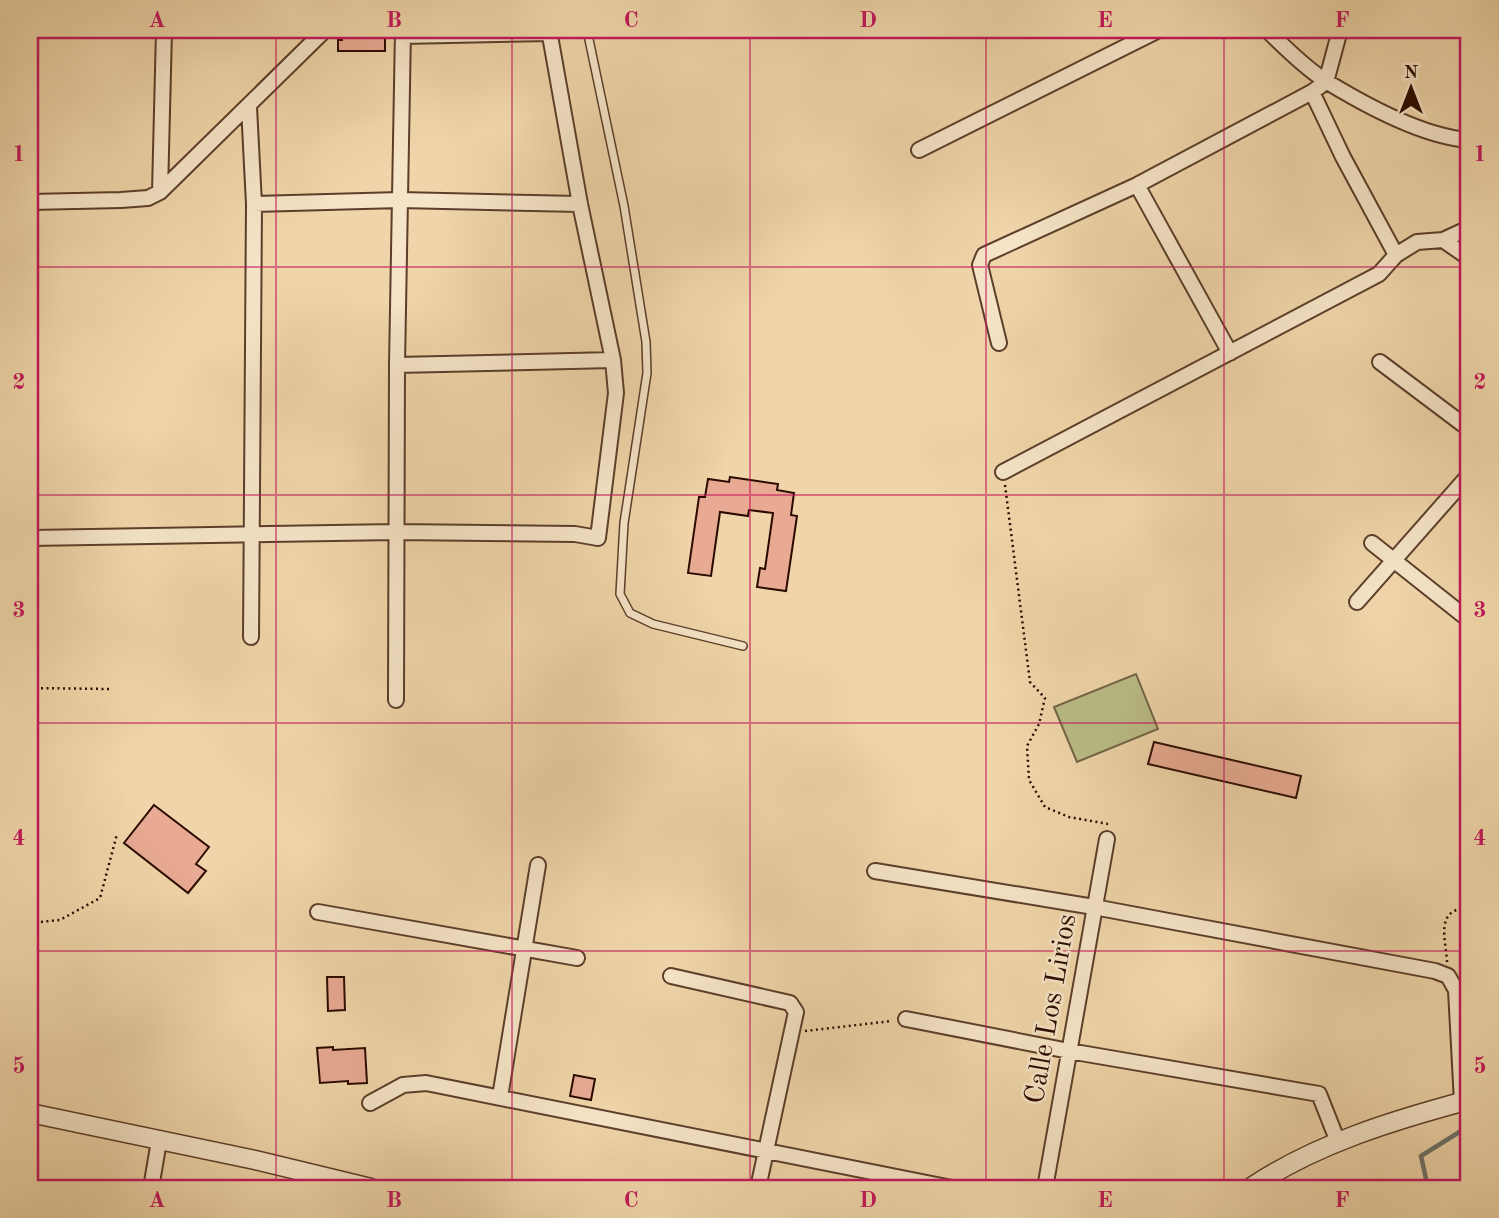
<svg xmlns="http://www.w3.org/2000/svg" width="1499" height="1218" viewBox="0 0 1499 1218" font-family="'Old Standard TT',serif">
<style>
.green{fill:#babd87;stroke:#726444;stroke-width:2}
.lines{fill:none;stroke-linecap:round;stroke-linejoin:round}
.stream{stroke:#6e7369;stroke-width:4.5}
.building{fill:#e8aa93;stroke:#2b0b00;stroke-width:2}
.service-casing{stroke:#5c3e2a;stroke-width:10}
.minor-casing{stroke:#5c3e2a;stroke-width:18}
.tertiary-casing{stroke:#5c3e2a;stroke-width:21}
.path{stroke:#2b0b00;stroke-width:2.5;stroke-dasharray:2 3.5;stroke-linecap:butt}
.service{stroke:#f5e4c7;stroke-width:7}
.minor{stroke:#f5e4c7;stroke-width:14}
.tertiary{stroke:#f5e4c7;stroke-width:18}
.grid{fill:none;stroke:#c2185b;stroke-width:2;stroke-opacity:0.55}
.labels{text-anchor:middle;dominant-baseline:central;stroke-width:5;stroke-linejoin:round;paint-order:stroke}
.street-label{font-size:28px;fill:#2b0b00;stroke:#f5e4c7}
.neatline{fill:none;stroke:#c2185b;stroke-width:2.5}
.grid-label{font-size:23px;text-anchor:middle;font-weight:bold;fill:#c2185b}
</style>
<rect width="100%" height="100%" fill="#efd5a9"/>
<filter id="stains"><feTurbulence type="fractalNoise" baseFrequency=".00286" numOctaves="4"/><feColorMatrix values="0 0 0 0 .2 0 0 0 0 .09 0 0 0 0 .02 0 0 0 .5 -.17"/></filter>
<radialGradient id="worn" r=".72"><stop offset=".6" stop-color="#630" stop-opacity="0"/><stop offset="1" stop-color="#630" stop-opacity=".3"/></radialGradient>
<path class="green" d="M1136,674L1158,729L1077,762L1054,707Z"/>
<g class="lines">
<path class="stream" d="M1428,1188L1421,1156L1469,1126"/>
</g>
<path class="building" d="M342,30H385V51H338V40H342Z
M730,477L778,484L777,490L794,493L791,515L797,516L786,591L757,587L760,568L765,569L773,513L749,510L748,516L720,512L711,576L688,573L699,497H705L708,479L729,482Z
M1154,742L1301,776L1296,798L1148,764Z
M154,805L209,847L196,864L206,871L188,893L124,843Z
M327,977H344L345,1010L328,1011Z
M333,1047V1050L365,1048L367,1083L348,1084V1081L320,1083L317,1048Z
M574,1075L595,1079L591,1100L570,1096Z"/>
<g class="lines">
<defs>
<path id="service" d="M587,30L624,206L646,342L647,373L624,523L620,594L630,613L653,624L743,646"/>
<path id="minor" d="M1267,30C1282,45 1310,72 1329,83C1367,106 1425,137 1469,140
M402,36L550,33
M1312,92L1343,157L1396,255
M249,107L254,204L251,637
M919,150L1159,30
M1137,185L1230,353
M160,192L164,30
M30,202L121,200L148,198L160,192L325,30
M254,204L400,200L580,204
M1443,240L1469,258
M999,343L980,265L984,255L1137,185L1312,92L1326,82L1340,30
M1380,362L1469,429
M397,365L613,360
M1003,472L1379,274L1396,255L1417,242L1443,240L1469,228
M30,538L396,532L575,534L598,538L616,393L613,360L580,204L549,30
M1372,543L1469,620
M1357,602L1469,475
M396,700L397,365L403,30
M875,871L1094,907L1435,971L1448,976L1456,990L1462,1102
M318,912L577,958
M671,976L790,1003L796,1012L758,1188
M906,1019L1069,1051L1319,1094L1338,1142
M500,1097L538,865
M370,1103L403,1085L426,1083L952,1188
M1267,1177L1282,1188
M151,1188L159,1141
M1045,1188L1107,839"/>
<path id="tertiary" d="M30,1113L255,1160L371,1188
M1250,1188C1315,1144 1394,1120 1469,1100"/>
</defs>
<use href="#service" class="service-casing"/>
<use href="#minor" class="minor-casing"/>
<use href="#tertiary" class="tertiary-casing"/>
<path class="path" d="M1005,485L1030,682L1045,698L1039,724L1027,746L1029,780L1045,807L1069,817L1108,824
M30,688L111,689
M30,923L60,920L100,898L117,834
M1447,962C1446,940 1435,911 1465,908
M805,1031L892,1021"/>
<use href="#service" class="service"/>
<use href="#minor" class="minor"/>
<use href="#tertiary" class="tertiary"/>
</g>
<path class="grid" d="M276,30V1188M512,30V1188M750,30V1188M986,30V1188M1224,30V1188M30,267H1469M30,495H1469M30,723H1469M30,951H1469"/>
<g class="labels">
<g class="street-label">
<text transform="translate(1052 1009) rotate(-80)">Calle Los Lirios</text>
</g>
</g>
<rect width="1499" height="1218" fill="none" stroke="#efd5a9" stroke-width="77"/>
<g transform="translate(1411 88)" stroke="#f5e4c7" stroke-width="5" paint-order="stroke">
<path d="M0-5L12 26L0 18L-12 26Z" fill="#2b0b00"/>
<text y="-10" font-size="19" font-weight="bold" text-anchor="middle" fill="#2b0b00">N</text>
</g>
<rect x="38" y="38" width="1422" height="1142" class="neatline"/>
<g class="grid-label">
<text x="157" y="27">A</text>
<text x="394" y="27">B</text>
<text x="631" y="27">C</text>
<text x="868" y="27">D</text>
<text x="1105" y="27">E</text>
<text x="1342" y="27">F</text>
<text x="19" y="161">1</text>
<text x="1480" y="161">1</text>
<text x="19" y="389">2</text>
<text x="1480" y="389">2</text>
<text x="19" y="617">3</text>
<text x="1480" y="617">3</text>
<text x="19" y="845">4</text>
<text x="1480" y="845">4</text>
<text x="19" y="1073">5</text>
<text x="1480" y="1073">5</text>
<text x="157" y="1207">A</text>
<text x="394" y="1207">B</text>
<text x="631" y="1207">C</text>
<text x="868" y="1207">D</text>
<text x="1105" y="1207">E</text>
<text x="1342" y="1207">F</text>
</g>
<rect width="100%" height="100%" filter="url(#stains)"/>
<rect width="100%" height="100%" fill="url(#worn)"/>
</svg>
